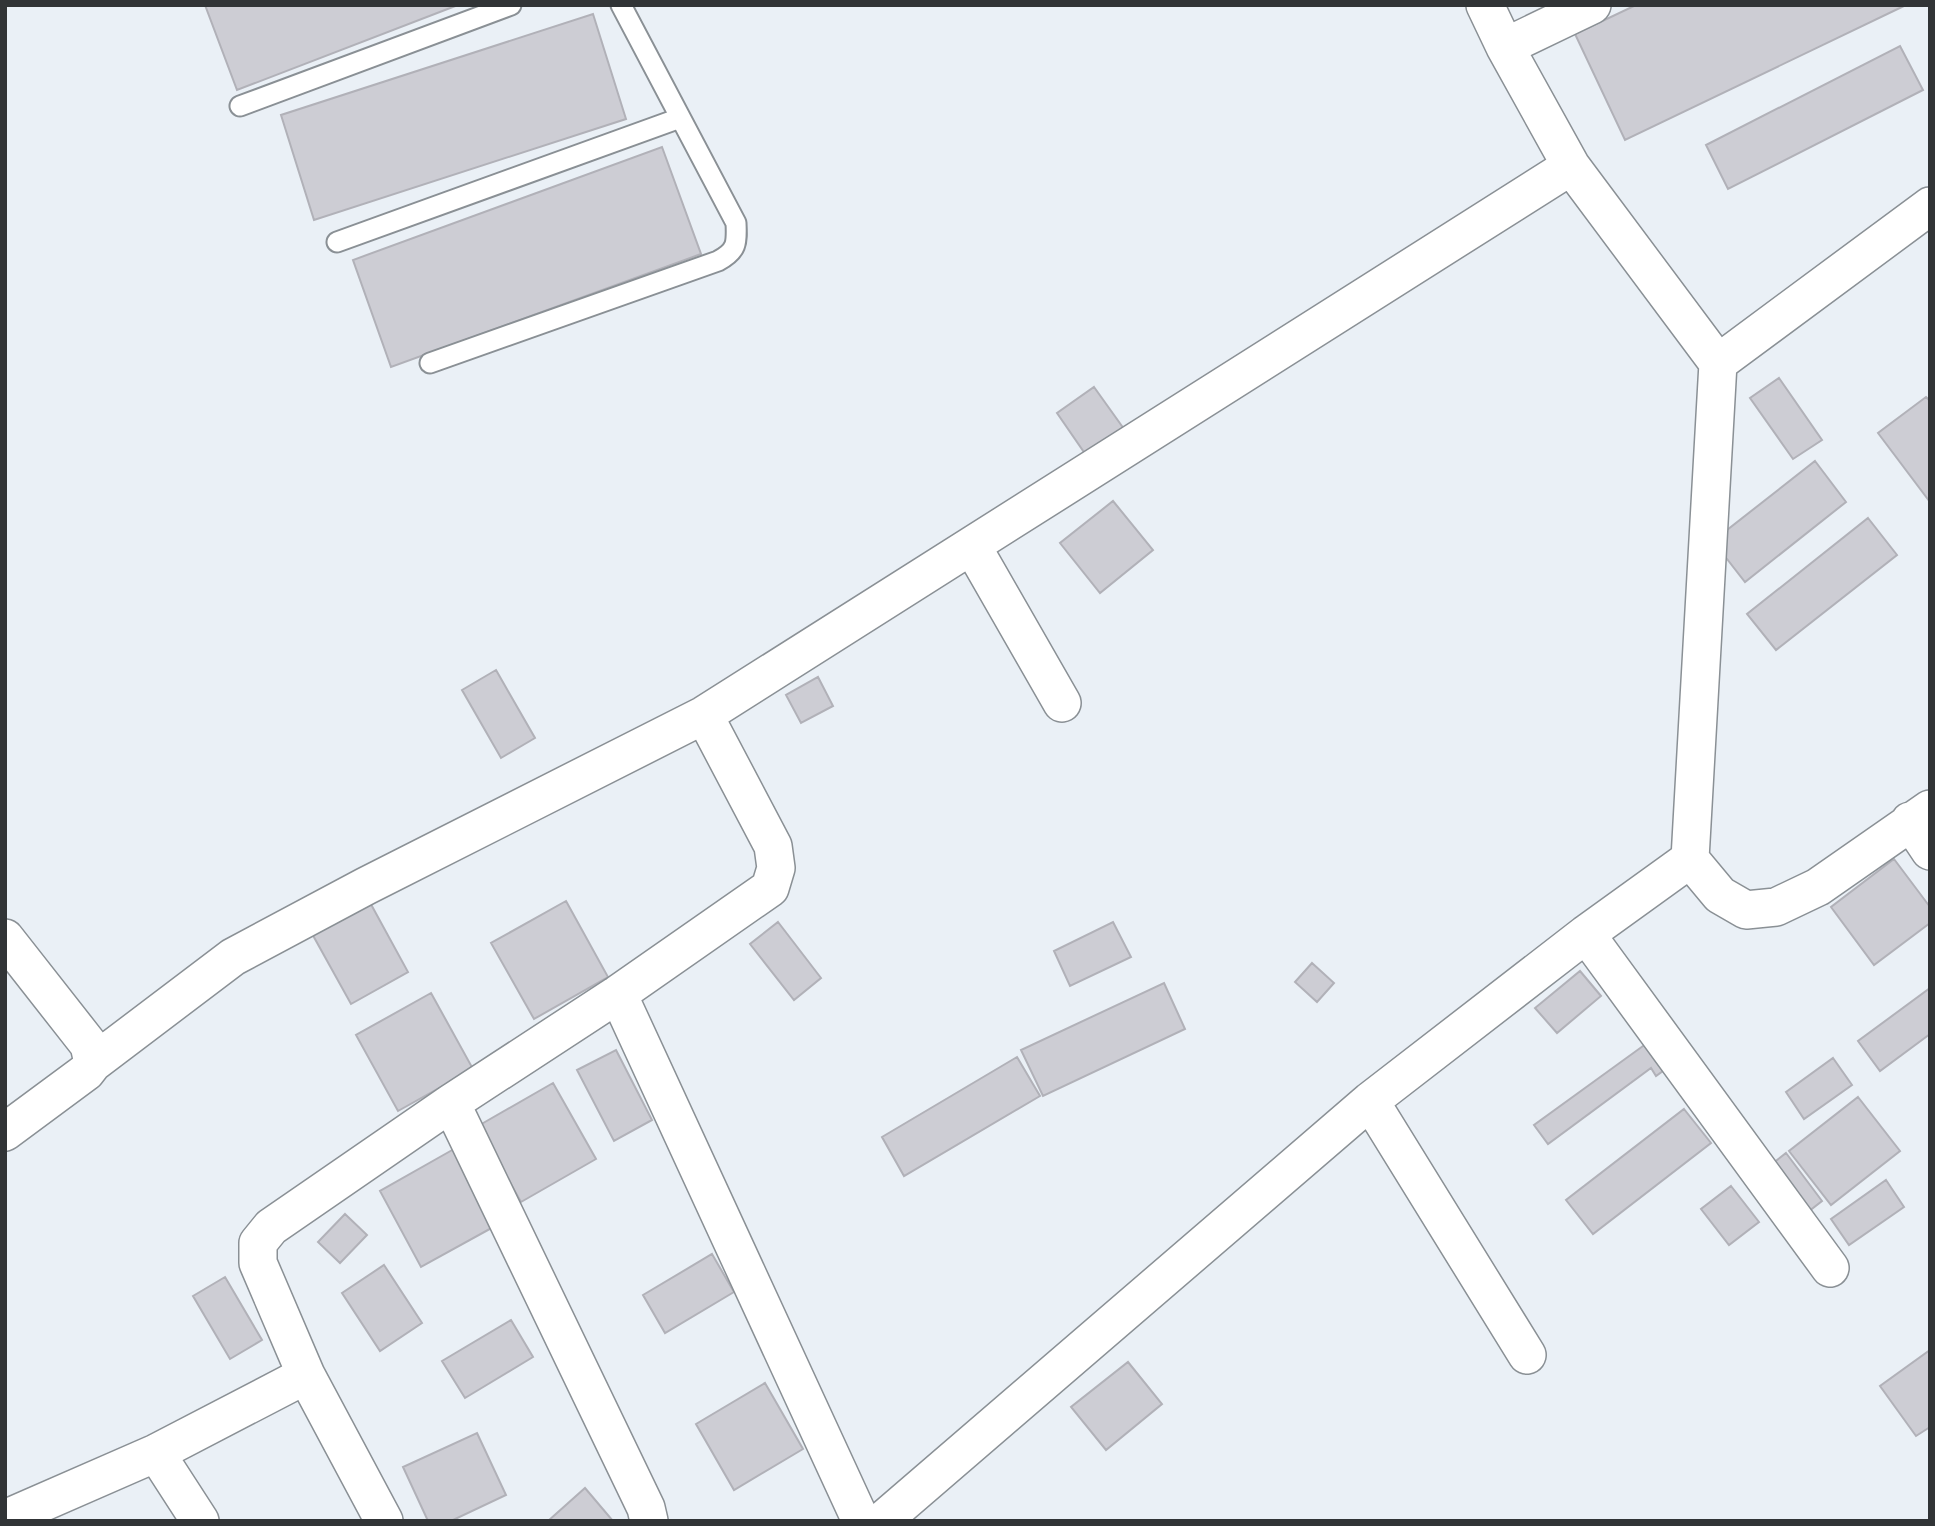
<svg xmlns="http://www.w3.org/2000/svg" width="1935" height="1526" viewBox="0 0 1935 1526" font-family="Overpass,sans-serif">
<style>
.building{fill:#cdcdd4;stroke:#b1b1b8;stroke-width:2}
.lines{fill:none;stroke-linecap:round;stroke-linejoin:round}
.lane-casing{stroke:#8a9095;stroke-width:23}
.street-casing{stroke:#8a9095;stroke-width:40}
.lane{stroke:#fff;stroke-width:19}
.street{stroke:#fff;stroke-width:37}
</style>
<rect width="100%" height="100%" fill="#eaf0f6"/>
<path class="building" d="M205,5H458L237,90Z
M1636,5H1906L1625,140L1575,34Z
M593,14L626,119L314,220L281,115Z
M1900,46L1923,90L1728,189L1706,145Z
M662,147L701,254L391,367L353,260Z
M1779,378L1822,440L1793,459L1750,398Z
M1094,387L1124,429L1086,455L1057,413Z
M1926,397L1930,401V502L1878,433Z
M1815,461L1846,502L1745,582L1713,541Z
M1113,501L1153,550L1100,593L1060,543Z
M1868,518L1897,555L1776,650L1747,614Z
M496,670L535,738L501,758L462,690Z
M818,677L833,706L801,723L786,695Z
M1894,859L1930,907V923L1874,965L1831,907Z
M367,897L408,972L351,1004L310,930Z
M566,901L608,977L534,1019L491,943Z
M778,922L821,978L794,1000L750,944Z
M1113,922L1131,957L1070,986L1054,951Z
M1312,963L1334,983L1317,1002L1295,982Z
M1580,971L1601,996L1557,1033L1535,1008Z
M1164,983L1185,1029L1043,1096L1021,1050Z
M1930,988V1034L1880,1071L1858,1041Z
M431,993L473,1069L398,1111L356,1035Z
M1654,1038L1674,1063L1656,1076L1651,1068L1548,1144L1534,1125Z
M616,1050L652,1120L614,1141L577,1070Z
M1017,1057L1040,1096L904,1176L882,1137Z
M1833,1058L1852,1085L1804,1119L1786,1092Z
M553,1083L596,1159L521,1202L478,1126Z
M1858,1097L1900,1151L1831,1205L1789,1151Z
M1684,1109L1711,1143L1593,1234L1566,1200Z
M454,1149L497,1225L421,1267L380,1191Z
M1786,1153L1822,1201L1804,1215L1768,1167Z
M1886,1180L1904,1207L1849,1245L1831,1219Z
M1731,1186L1759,1222L1729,1245L1701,1209Z
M345,1214L367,1235L340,1263L318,1242Z
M712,1254L734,1292L665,1333L643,1295Z
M384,1265L422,1323L380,1351L342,1293Z
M225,1277L262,1340L230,1359L193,1296Z
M511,1320L533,1357L465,1398L442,1361Z
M1930,1350V1427L1916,1436L1880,1386Z
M1128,1362L1162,1404L1106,1450L1071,1407Z
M765,1383L803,1449L734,1490L696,1424Z
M477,1433L506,1495L451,1521H428L403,1467Z
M585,1488L613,1521H548Z"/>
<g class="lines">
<defs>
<path id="lane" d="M240,106L511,5
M337,242L680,118
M430,363L718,261C737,251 737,243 736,223L621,5"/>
<path id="street" d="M1485,5L1505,47L1571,166L1718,363L1690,859L1720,895L1746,910L1776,907L1818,887L1930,809
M1505,47L1592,5
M1718,363L1930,206
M972,546L1062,703
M1910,821L1930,851
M1586,934L1830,1268
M5,938L89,1045L93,1063L86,1072L5,1132
M618,994L861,1521
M93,1063L233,957L366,886L704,715L1571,166
M1370,1101L1527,1355
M451,1103L646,1508L649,1521
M156,1453L200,1521
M5,1519L156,1453L306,1375
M384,1521L306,1375L258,1263V1243L271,1227L451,1103L618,994L770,888L776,868L773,846L704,715
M882,1521L1370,1101L1586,934L1690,859"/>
</defs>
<use href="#lane" class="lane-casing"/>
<use href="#street" class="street-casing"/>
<use href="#lane" class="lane"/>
<use href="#street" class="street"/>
</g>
<rect width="1935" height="1526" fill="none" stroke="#313436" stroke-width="14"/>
</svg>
